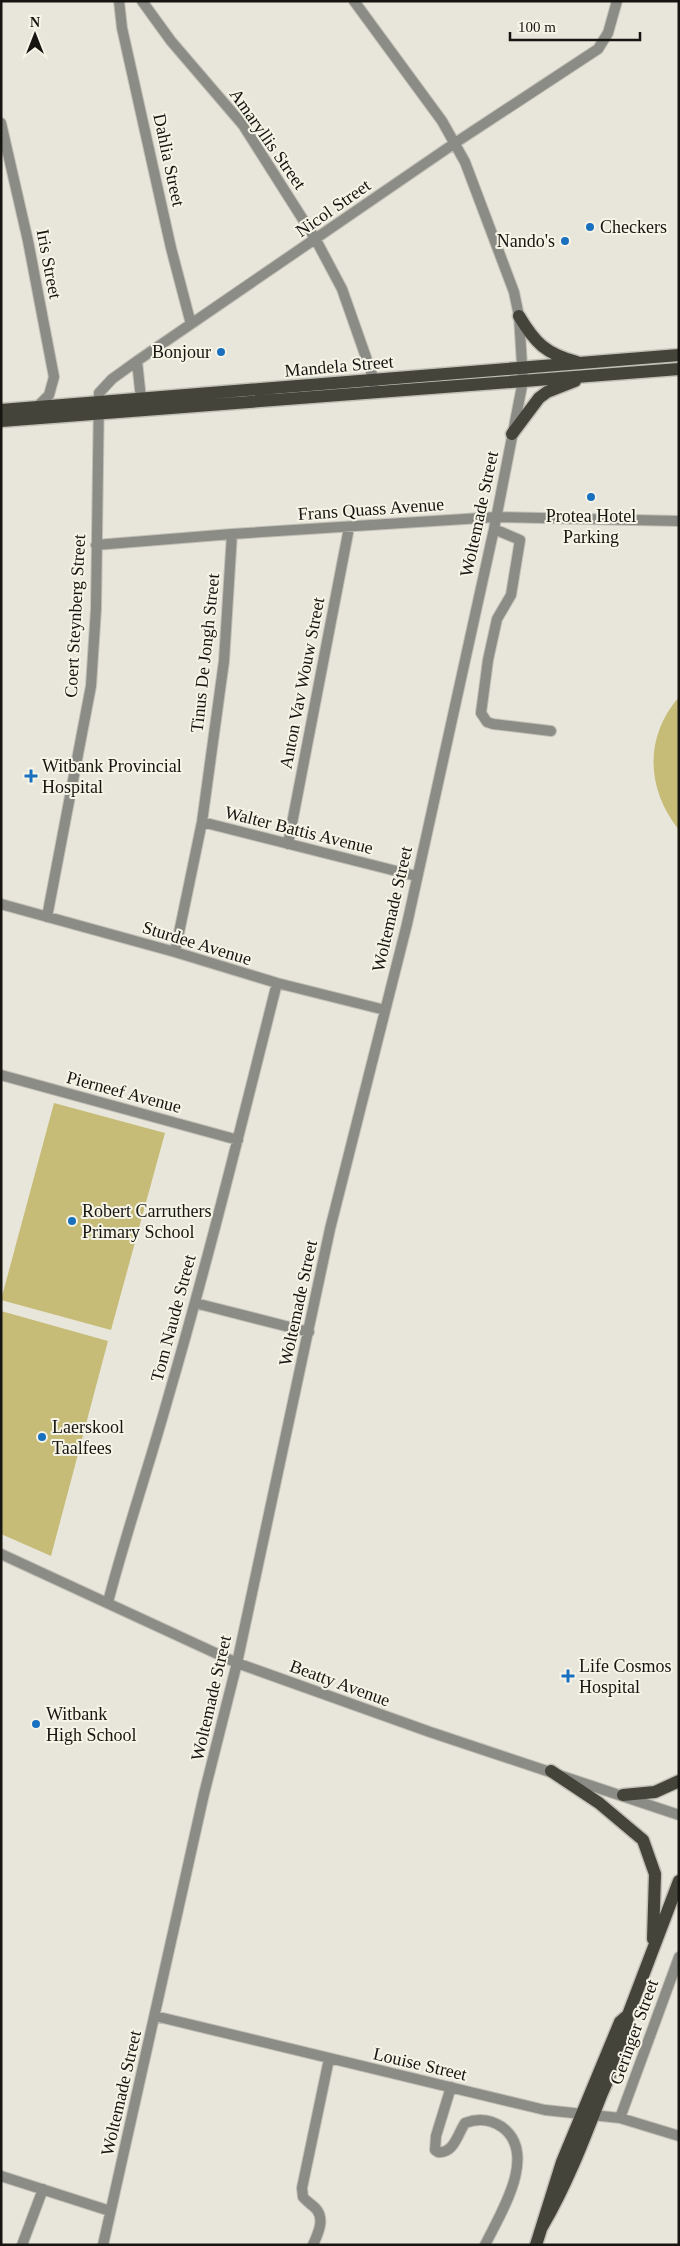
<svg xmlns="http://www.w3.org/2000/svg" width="680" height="2246" viewBox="0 0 680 2246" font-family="'Times New Roman',serif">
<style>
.green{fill:#c6bc78}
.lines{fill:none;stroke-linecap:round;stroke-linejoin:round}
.minor-casing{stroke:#c2c0b6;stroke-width:12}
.major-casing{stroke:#c2c0b6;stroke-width:15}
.minor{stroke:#8c8c87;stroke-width:10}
.major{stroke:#45443b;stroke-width:12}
.poi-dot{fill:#1970be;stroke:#f5f4e7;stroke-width:2}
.labels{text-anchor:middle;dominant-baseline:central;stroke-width:4;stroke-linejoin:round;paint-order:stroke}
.street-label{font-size:18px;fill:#161511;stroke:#f5f4e7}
.poi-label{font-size:18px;fill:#161511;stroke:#f5f4e7;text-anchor:start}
</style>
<rect width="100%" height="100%" fill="#e8e6da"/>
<path class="green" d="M679,697V830C646,789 644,737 679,697Z
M54,1103L165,1133L111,1330L1,1300Z
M1,1311L108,1341L51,1556L1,1534Z"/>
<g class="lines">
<defs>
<path id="minor" d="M119,1L122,28L171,248L191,324
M142,1L171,41L243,125L316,240L342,289L374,380V386
M1,123L28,241L54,377L49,395L37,407
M137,361L141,399
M494,529L520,540L511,595L497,619L488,660L481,713L487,722L493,724L551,731
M96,545L232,534L496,517L679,521
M202,822L416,876
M288,844L349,528
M1,904L175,952L277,983L385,1010
M47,917L91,686L96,609L99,393L112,379L137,361L455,143L598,49L608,33L617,1
M175,952L202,822L224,661L232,534
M1,1075L238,1140
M195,1303L309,1332
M1,1554L237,1663L430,1732L679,1815
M108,1602C126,1533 149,1466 168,1398C208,1261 242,1122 277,983
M155,2016L545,2110L620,2118L679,2136
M451,2087L436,2136L435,2150L438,2152C454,2154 458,2133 465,2123C478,2118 490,2119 502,2127C539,2154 500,2214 485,2245
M620,2118L679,1957
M1,2176L110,2211
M22,2245L43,2189
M103,2245L204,1794L237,1663L330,1229L407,924L494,529L523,381L519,316L514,292L465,162L442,121L354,1
M313,2245C317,2235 325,2221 317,2210C313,2205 307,2202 303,2197L302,2188L329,2059"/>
<path id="major" d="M519,316C535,343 546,354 577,362
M1,410L679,355
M1,421L679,369
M512,434L539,398L547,392L575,381
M551,1771L599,1803L643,1840L655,1874L653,1939
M623,1795L655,1792L679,1781
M542,2227C566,2186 583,2142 600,2098C611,2071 626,2044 628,2015L679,1881
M536,2245L562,2162L620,2022L628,2015"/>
</defs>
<use href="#minor" class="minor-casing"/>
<use href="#major" class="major-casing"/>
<use href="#minor" class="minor"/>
<use href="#major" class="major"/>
</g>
<g class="poi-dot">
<circle cx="590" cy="227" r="5"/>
<circle cx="565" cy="241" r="5"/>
<circle cx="221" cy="352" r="5"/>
<circle cx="591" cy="497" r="5"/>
<path d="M28.5 768.5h5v5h5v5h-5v5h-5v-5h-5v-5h5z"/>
<circle cx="72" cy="1221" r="5"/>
<circle cx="42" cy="1437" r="5"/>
<path d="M565.5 1668.5h5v5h5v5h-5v5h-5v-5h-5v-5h5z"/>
<circle cx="36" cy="1724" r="5"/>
</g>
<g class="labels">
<g class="street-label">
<text transform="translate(268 139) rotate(55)">Amaryllis Street</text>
<text transform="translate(169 160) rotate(78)">Dahlia Street</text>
<text transform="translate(333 208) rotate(-35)">Nicol Street</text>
<text transform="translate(49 264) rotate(79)">Iris Street</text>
<text transform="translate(339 366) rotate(-5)">Mandela Street</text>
<text transform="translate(371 509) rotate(-4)">Frans Quass Avenue</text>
<text transform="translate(479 514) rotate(-78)">Woltemade Street</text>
<text transform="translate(75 616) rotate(-87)">Coert Steynberg Street</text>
<text transform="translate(205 653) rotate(-84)">Tinus De Jongh Street</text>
<text transform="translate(302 683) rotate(-79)">Anton Vav Wouw Street</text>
<text transform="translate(299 830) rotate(14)">Walter Battis Avenue</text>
<text transform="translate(392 909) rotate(-77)">Woltemade Street</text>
<text transform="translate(197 943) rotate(17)">Sturdee Avenue</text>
<text transform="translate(124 1092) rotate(15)">Pierneef Avenue</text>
<text transform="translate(298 1303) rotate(-78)">Woltemade Street</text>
<text transform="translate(173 1318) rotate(-75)">Tom Naude Street</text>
<text transform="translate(340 1683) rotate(20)">Beatty Avenue</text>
<text transform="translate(211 1698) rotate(-77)">Woltemade Street</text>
<text transform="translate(634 2032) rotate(-70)">Geringer Street</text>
<text transform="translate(420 2064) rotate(13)">Louise Street</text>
<text transform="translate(121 2093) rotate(-77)">Woltemade Street</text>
</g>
<g class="poi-label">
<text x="600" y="227">Checkers</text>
<text x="555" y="241" text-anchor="end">Nando's</text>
<text x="211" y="352" text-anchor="end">Bonjour</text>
<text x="591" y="516" text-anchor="middle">Protea Hotel<tspan x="591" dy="21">Parking</tspan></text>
<text x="42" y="766">Witbank Provincial<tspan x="42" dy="21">Hospital</tspan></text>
<text x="82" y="1211">Robert Carruthers<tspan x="82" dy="21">Primary School</tspan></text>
<text x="52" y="1427">Laerskool<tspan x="52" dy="21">Taalfees</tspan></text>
<text x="579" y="1666">Life Cosmos<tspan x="579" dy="21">Hospital</tspan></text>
<text x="46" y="1714">Witbank<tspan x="46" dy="21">High School</tspan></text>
</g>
</g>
<rect width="680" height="2246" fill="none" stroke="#161511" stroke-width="5"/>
<g transform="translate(35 35)" stroke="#f5f4e7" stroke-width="4" paint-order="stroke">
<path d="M0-4L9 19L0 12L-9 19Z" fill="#161511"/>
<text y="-8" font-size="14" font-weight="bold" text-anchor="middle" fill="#161511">N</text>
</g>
<path d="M510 32v8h130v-8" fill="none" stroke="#161511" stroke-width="2.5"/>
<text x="518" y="32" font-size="15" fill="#161511" stroke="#f5f4e7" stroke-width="4" paint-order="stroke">100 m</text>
</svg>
